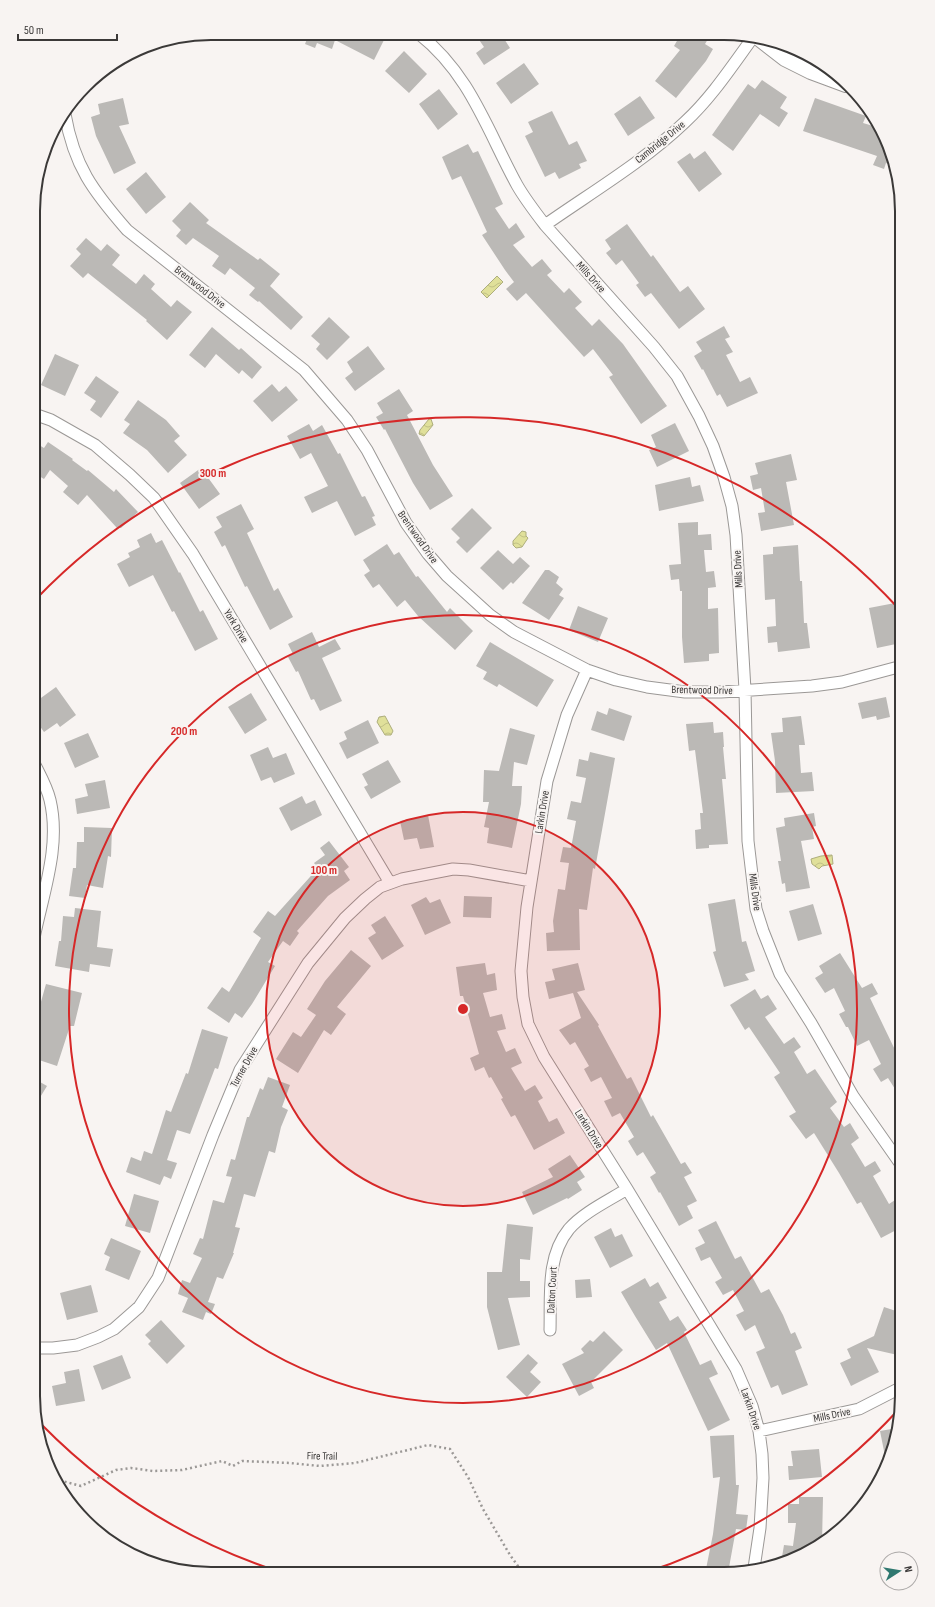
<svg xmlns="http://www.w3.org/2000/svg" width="935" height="1607" viewBox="0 0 935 1607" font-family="'Sofia Sans Condensed',sans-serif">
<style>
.water{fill:url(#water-waves);stroke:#aeae7d}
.building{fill:#bbb9b6}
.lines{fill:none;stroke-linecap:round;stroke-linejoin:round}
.street-casing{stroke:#9b9896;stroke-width:13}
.secondary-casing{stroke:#9b9896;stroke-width:18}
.path{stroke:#9b9896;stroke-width:2.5;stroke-dasharray:2 3;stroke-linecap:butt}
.street{stroke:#fff;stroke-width:11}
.secondary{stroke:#fff;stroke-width:16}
.ring{fill:none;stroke:#d62828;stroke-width:2}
.labels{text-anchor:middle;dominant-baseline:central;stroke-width:4;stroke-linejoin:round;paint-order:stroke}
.street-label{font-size:11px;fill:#3b3938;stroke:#f8f4f2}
.rim{fill:none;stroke:#3b3938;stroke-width:2}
.centre{fill:#d62828;stroke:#f8f4f2;stroke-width:2}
.ring-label{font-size:12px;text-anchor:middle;font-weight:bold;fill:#d62828;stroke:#f8f4f2;stroke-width:4;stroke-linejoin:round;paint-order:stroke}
</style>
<defs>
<pattern id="water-waves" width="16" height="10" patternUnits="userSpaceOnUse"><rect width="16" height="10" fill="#e0e09a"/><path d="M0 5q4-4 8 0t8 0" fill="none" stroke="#c1c185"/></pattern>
</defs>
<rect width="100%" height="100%" fill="#f8f4f2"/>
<path class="water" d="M497,276L503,282L487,298L481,292Z
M429,419H431L433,425L424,436L419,434L420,430Z
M522,531L526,532V536L528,538L522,547L516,548L513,545V541Z
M385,716L393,731L391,735H385L377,722L379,717Z
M832,855L833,864L822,866L819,869L812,864L811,859L821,856Z"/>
<path class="building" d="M377,33L385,38L374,60L335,40L332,49L317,43L315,48L305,44L307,39L293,34Z
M475,34H501L510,48L484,65L476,53L484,47Z
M681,34H711L705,44L713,49L706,61L676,98L655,81L680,50L674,46Z
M404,51L427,74L409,93L385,71Z
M524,63L539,84L511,104L496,83Z
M762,80L787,97L780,108L788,113L779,127L760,114L733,151L712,135L748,84L755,89Z
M439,89L458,114L438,130L419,104Z
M640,96L655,118L628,136L614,114Z
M123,98L129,124L119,126L136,163L114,174L96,136L91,117L100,114L98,104Z
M815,98L866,116L863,123L880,128L889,143L893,166L886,163L884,169L873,165L877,156L803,131Z
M552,111L569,145L577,141L587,161L579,164L581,168L559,179L555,172L545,177L525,136L533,132L528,122Z
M468,144L473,153L478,151L503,204L495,208L509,229L516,223L525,237L513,245L532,267L542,259L552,271L547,275L564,293L569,288L582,302L575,308L592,326L599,319L623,344L667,406L641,424L609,377L613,375L593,349L584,357L526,293L517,301L506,289L514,282L505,270L482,235L487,232L461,176L452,180L442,157Z
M705,151L722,174L699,192L677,162L690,153L694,159Z
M146,172L166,197L146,214L126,189Z
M190,202L209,220L206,223L258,260L260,258L280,274L270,286L303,317L291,330L259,301L258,302L249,295L255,288L230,268L225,275L212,266L219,256L193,238L186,245L176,236L181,230L172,221Z
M627,224L651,257L653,255L680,292L688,286L705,309L679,329L651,293L645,297L636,285L639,283L622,260L616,265L606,253L611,249L605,240Z
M86,238L101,251L107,244L120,255L112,265L136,284L144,274L155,284L151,289L171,307L177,300L192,312L167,340L146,321L147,320L88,273L83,278L70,266L81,254L76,249Z
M329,317L350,337L327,360L316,349L320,344L311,336Z
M724,326L730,337L725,339L733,352L726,355L740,382L750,377L758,393L727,407L720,394L717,396L703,369L702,370L694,356L702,351L696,342Z
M212,327L239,350L241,348L262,367L252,379L242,370L239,374L216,354L205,368L189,355Z
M368,346L385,369L355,391L345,378L353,372L347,362Z
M55,354L79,365L65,396L41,385Z
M96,376L119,392L101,418L90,410L96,401L84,393Z
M272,384L279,392L286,386L298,400L272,422L253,401Z
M399,389L413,411L407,415L433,465L453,496L430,510L413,483L385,429L384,430L376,417L383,413L377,403Z
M138,400L166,420L180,436L174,441L187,455L168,473L147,450L123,433L130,424L124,420Z
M675,423L689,451L657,467L649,450L656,447L651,435Z
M309,424L313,431L322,425L338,454L340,453L362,497L365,496L375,516L372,517L376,525L355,536L337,501L312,513L304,497L328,486L311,453L300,459L287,436Z
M34,442L44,448L48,442L73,459L72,460L87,471L88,470L114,492L116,489L138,512L121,528H117L87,495L78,505L63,492L68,486L50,470L44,479L34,473Z
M791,454L797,480L786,482L794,525L761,531L758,513L765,512L761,488L753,490L750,476L758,474L755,463Z
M201,468L220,494L199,509L180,483Z
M690,477L692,487L700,485L704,501L659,511L655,485Z
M241,504L254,529L247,533L274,591L278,588L293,617L270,630L247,586L245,587L225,545L222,547L214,532L222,527L216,517Z
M472,508L492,528L467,553L456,542L460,538L451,529Z
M698,522V535L711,534L712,550H704L706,572L714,571L716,587L708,588V609L718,608L719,653L709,654V661L684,663L682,637V591H680L679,579L671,580L669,565L681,564L678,523Z
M151,533L156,543L162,540L179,573L180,572L200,612L203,610L218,639L195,651L174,611L172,612L153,575L129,587L117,564L130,557L128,553L140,547L137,540Z
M387,544L394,555L399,552L416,577L418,576L447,612L450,608L473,631L455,650L418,616L405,600L397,607L379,584L373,588L364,575L370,571L363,560Z
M798,545L800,581H802L804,623H807L810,648L778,652L777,642L768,643L767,627L776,626L775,599L765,600L763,555L773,554V547Z
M498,550L513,564L520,557L530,566L513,584L511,582L503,590L480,568Z
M545,570H549L559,577L556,583L563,589L559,595L564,598L549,620L522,603Z
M895,603L901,632L894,633L896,644L877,648L869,608Z
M578,606L608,618L598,642L569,630Z
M312,632L319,647L335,639L341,649L322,658L342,701L320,711L314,699L311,700L298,671L296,672L288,657L293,654L288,644Z
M490,642L554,680L537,707L499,684L497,687L483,679L487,672L476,666Z
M56,687L76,715L60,727L57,723L44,732L34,718L41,713L34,703Z
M251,693L267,720L245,734L228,707Z
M886,697L890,717L877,720L876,716L862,719L858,703Z
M609,708L632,716L624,741L591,730L597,711L607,715Z
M801,716L805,745H799L801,773L812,772L814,791L776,793L775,761L771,733L783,732L782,718Z
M368,720L379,743L347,759L339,743L347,739L344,732Z
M713,722L714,733L723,732L724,747H723L726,779H722L728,844L709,845V848L696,849L695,830L701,829L700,813H703L695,750L689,751L686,724Z
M510,728L535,735L527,765L514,762L512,786H522L521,804L512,848L487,843L489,828L484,827L489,802H483L484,770L499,771Z
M88,733L99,757L75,768L64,743Z
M268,747L273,758L286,753L295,774L274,783L271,777L261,781L250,755Z
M590,752L615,758L595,869L593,868L587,910L579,909L580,950L547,951L546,933L554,932L553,921L558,889L565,890L569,863L560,862L563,847L571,848L576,821L567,819L571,801L581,803L586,778L576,776L579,759L588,761Z
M388,760L401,782L371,799L364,787L368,785L362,774Z
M105,780L110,808L77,814L75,799L88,796L85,784Z
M302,796L306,804L315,800L322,815L291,831L279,808Z
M814,813L816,826L812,827L814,839L801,841L810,888L786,892L785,883L782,884L778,861H781L776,828L785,826L784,818Z
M428,815L434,847L420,849L417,838L404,840L400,821Z
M84,827L112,828L111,857L108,856L103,888L87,885L85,898L69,896L73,868H76L77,842H84Z
M329,841L349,867L344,871L350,880L328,896L297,931L299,933L290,946L283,941L268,962L275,966L252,1004L242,1018L235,1013L229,1023L207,1008L222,987L229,992L261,938L253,932L268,911L275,916L318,868L314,863L325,855L320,848Z
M464,896L492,897L491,918L463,917Z
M426,897L430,903L440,899L451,923L425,935L411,905Z
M735,899L742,942L746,941L755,971L745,974L749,980L724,987L713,952L716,951L708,904Z
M813,904L822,934L798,941L789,911Z
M75,908L101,911L97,947L113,949L110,967L90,964L89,972L55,966L59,941H61L63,916L74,917Z
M385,916L404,946L382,960L368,938L376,933L371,925Z
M351,950L371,966L337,1007L346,1014L331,1035L324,1030L298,1073L276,1059L293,1032L301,1037L316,1015L307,1009L325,981Z
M840,953L862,988L872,983L878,994L870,998L897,1054L902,1051V1100L888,1078L881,1082L873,1069L881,1064L869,1040L857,1046L848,1027H846L839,1014L845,1011L834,988L825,993L815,978L823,973L819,966Z
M485,963L487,975L495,973L497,990L483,993L490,1017L502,1014L506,1029L497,1031L506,1052L515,1048L522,1063L511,1068L525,1091L535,1085L543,1098L538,1101L549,1122L557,1118L565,1133L534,1150L515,1115L511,1117L501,1099L503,1098L491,1077L489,1078L484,1067L475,1071L470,1058L479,1054L463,996H460L456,967Z
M578,963L585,990L577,992L599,1025L598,1026L627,1079L631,1077L651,1117L653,1115L681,1164L685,1162L692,1173L684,1177L697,1201L687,1206L693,1218L679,1226L660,1192L659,1193L650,1177L656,1173L643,1152L637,1156L628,1141L634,1137L620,1113L612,1117L604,1101L612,1098L601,1077L591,1082L584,1069L589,1066L575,1042L570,1045L559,1030L581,1018L573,993L549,999L545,982L555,980L552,969Z
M46,984L82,993L74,1026H70L57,1066L33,1058V1030Z
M755,989L761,999L768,995L777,1009L765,1017L784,1044L794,1037L801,1047L794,1052L807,1074L815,1069L837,1102L830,1108L844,1127L850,1123L859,1138L851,1144L865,1167L875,1161L881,1171L873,1176L889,1204L898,1198L902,1204V1227L881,1238L861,1202L857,1204L839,1173L814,1133L806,1139L789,1116L796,1112L774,1077L780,1073L749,1027L745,1030L730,1005Z
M202,1029L228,1037L218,1069L215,1068L190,1134L177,1130L167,1160L177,1163L171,1179L164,1176L160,1185L126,1172L131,1157L141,1161L144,1151L152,1154L166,1110L171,1112L186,1073L188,1074Z
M268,1077L290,1085L282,1107L288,1110L281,1127L275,1153L269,1151L255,1197L244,1194L235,1227L240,1228L233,1253H234L223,1279L217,1277L208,1302L215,1304L211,1314L206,1312L203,1320L182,1312L188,1298L178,1294L182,1280L190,1283L202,1258L193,1254L200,1238L203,1239L213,1200L224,1203L232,1177L226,1176L231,1159L235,1160L247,1117H249L260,1088L263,1090Z
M33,1078L47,1086L33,1109Z
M570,1155L585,1177L577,1182L582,1190L568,1199L567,1198L533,1215L522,1192L553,1177L548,1169Z
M134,1194L159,1201L150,1233L125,1226Z
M716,1221L735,1259L741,1256L761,1293L769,1289L783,1315L791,1334L795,1332L802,1348L795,1351L808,1385L782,1395L778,1385L771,1388L756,1352L765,1348L755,1325L745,1331L736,1315L744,1311L733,1290L723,1295L715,1282L722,1278L710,1257L701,1261L695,1248L705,1243L698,1230Z
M507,1224L533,1227L530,1260L520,1259V1281H530V1297L508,1298L520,1345L498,1350L487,1307V1272H502Z
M611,1228L615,1237L622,1234L633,1256L610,1268L594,1237Z
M111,1238L141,1251L129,1280L105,1270L110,1257L104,1254Z
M645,1278L650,1287L658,1282L667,1298L659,1302L670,1321L678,1316L687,1330L684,1332L700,1365L711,1360L718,1374L709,1378L730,1420L708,1431L667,1343L656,1350L635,1316L621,1292Z
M590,1279L592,1297L576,1298L575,1280Z
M91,1285L98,1312L67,1320L60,1293Z
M884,1307L902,1313V1356L867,1348L879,1372L851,1386L840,1363L851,1358L847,1349L874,1336Z
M161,1320L185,1346L167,1364L148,1344L151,1341L145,1335Z
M604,1331L623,1350L591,1382L594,1388L579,1396L562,1364L584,1353L581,1349L590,1340L593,1342Z
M528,1354L538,1363L530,1372L541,1382L527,1397L506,1377Z
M122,1355L131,1378L102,1390L93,1366Z
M79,1369L85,1401L56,1406L52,1386L66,1383L64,1372Z
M897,1428L889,1464L887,1466L880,1431Z
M734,1435L736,1485H739L736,1514L748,1515L746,1530L736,1529L728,1573L705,1574L713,1534L720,1477L713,1478L710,1436Z
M819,1449L822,1477L789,1480L788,1466H793L791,1451Z
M799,1497H823L822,1543L792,1561L781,1563L784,1545L793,1546L796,1523H788V1504H799Z"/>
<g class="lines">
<defs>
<path id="street" d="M419,34C470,74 487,130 517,185C525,199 535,212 545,225L654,347L677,376L699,416L713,446L724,477L732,506L736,535L745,690L748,841L756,909L763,931L780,974L811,1023L853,1096L902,1166
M65,114C74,166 93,191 127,230L304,370L347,420L367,450L406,523L428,554L447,576L468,595L490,615L514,632L587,670L616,680L647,687L685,692H721L812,686L842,682L902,666
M545,225C592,192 643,162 685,122C712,97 732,66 754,36
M34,414L51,420L95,445L130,475L154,498L193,554L390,883
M587,670L567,715L547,781L527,907L521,971L523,997L528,1024L544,1057L627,1189L736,1369L752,1406L759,1431L762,1454L763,1478L760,1528L754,1568
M34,938C43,893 61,846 50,800C47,787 40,775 34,763
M550,1330C551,1296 546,1257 569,1229C584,1212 608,1201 627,1189
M33,1348H53L77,1345L98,1337L114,1329L139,1307L158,1278L213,1135L240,1070L308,963L345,918L365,899L380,887L402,879L453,869L469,870L531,881
M759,1431L859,1409L902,1387"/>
<path id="secondary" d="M758,37L785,58L811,71L846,84"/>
</defs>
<use href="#street" class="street-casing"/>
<use href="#secondary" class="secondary-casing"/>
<path class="path" d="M55,1479L81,1486L116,1470L131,1468L153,1471L182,1470L222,1461L233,1466L242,1461L290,1463L320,1466L355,1463L428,1445L450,1449L468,1477L483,1509L510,1555L523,1573"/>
<use href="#street" class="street"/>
<use href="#secondary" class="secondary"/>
</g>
<circle cx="463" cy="1009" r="197" fill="#d62828" fill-opacity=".12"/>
<g class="ring">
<circle cx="463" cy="1009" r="197"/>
<circle cx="463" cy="1009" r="394"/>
<path d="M899 1409A592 592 0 0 1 641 1574M280 1572A592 592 0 0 1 41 1424M37 598A592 592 0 0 1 899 609"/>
</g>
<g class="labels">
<g class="street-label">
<text transform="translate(660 142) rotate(-39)">Cambridge Drive</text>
<text transform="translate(591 277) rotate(48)">Mills Drive</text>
<text transform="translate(200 287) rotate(38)">Brentwood Drive</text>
<text transform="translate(418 537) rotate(55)">Brentwood Drive</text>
<text transform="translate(738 569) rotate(-93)">Mills Drive</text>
<text transform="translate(236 626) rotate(59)">York Drive</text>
<text transform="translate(702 690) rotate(1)">Brentwood Drive</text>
<text transform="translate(542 812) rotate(-81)">Larkin Drive</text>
<text transform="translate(755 892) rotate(82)">Mills Drive</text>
<text transform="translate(244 1067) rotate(-61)">Turner Drive</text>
<text transform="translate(589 1129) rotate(58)">Larkin Drive</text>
<text transform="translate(552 1290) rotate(-87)">Dalton Court</text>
<text transform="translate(751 1409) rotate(71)">Larkin Drive</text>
<text transform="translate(832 1415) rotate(-12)">Mills Drive</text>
<text transform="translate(322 1456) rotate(1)">Fire Trail</text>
</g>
</g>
<path d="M0 0H935V1607H0ZM211 40H724A171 171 0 0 1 895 211V1396A171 171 0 0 1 724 1567H211A171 171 0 0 1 40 1396V211A171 171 0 0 1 211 40Z" fill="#f8f4f2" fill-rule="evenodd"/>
<path class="rim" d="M211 40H724A171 171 0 0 1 895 211V1396A171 171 0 0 1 724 1567H211A171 171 0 0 1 40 1396V211A171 171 0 0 1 211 40Z"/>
<circle cx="463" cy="1009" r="6" class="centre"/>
<g class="ring-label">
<text x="213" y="477">300 m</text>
<text x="184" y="735">200 m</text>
<text x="324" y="874">100 m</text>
</g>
<g transform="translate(899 1571) rotate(78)"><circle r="19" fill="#f8f4f2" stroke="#aca9a8"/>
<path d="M0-3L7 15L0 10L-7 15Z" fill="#307870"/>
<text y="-6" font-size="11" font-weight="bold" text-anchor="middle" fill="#3b3938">N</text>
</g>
<path d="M18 34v6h99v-6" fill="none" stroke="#3b3938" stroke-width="2"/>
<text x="24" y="34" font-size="12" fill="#3b3938" stroke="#f8f4f2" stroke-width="3" paint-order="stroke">50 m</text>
</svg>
